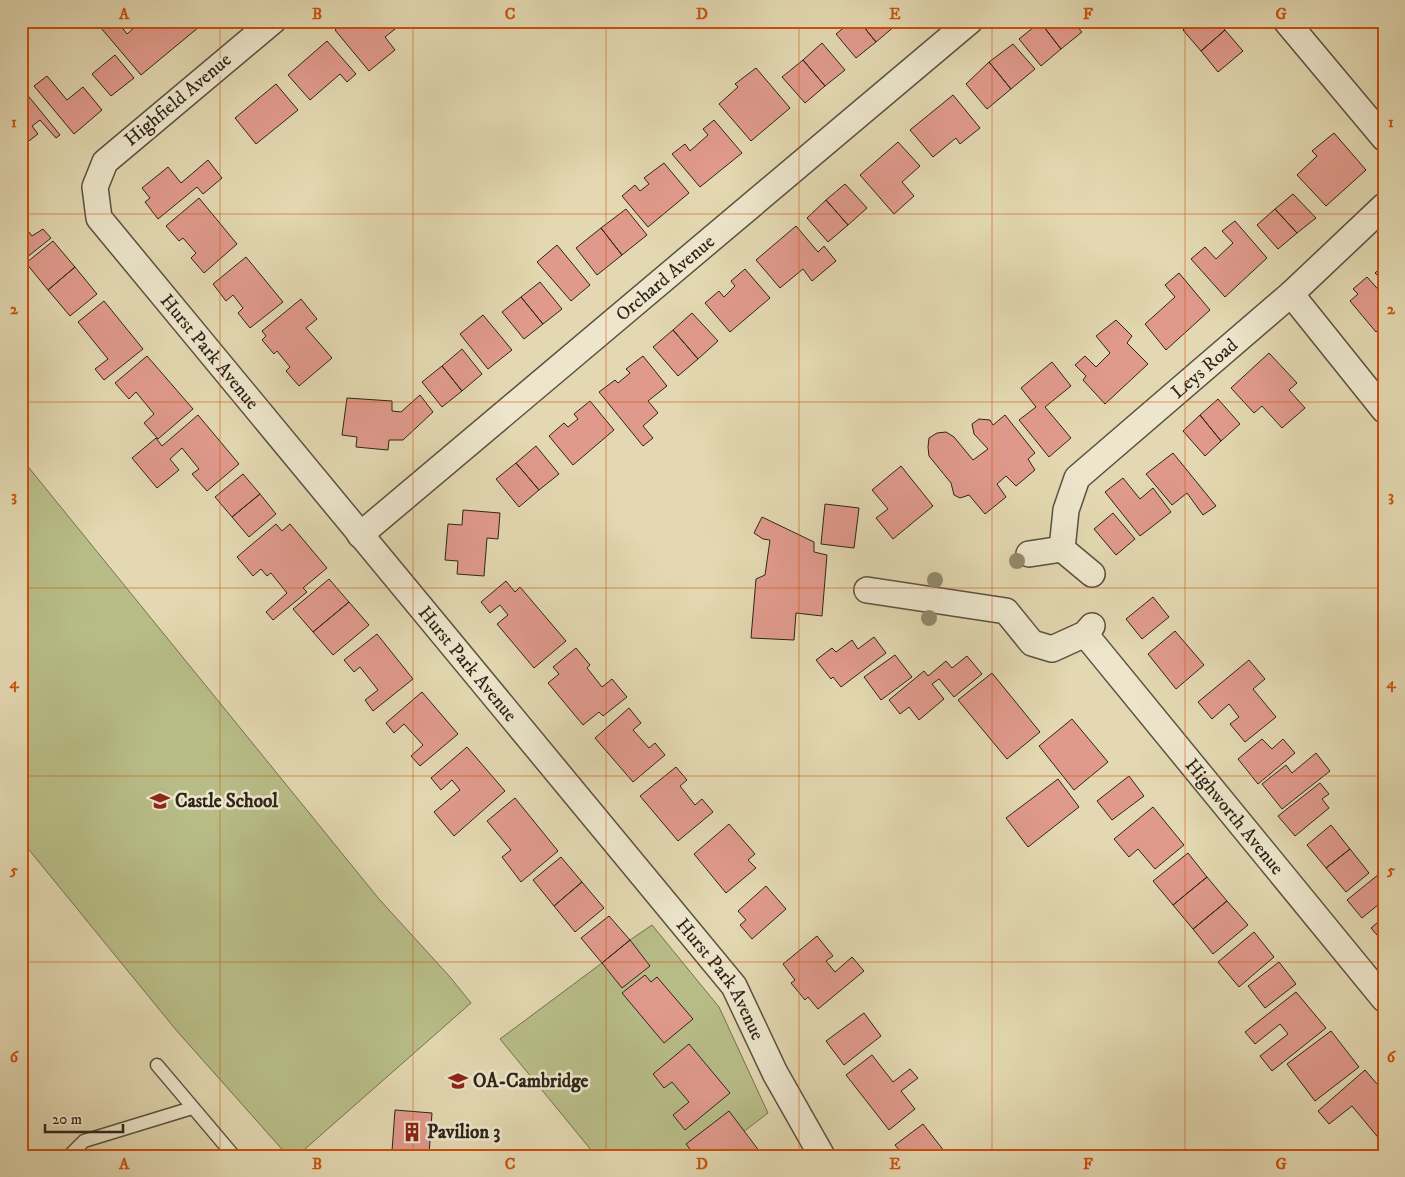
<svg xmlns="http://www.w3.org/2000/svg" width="1405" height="1177" viewBox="0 0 1405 1177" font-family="'IM FELL DW Pica',serif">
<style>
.green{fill:#b8bd88;stroke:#727151}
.building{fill:#e09a8c;stroke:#2d251a}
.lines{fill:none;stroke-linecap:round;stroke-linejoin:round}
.service-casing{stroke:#5a5240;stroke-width:15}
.minor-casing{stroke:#5a5240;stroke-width:28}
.service{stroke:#ede6cc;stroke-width:12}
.minor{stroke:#ede6cc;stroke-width:25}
.tree{fill:#928a6d}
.grid{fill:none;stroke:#cc510e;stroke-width:1;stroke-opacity:0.55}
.labels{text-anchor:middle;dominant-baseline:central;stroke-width:5;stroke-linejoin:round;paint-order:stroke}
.street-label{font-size:19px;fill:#2d251a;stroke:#ede6cc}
.poi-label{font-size:19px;font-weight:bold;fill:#2d251a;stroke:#ede6cc;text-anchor:start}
.neatline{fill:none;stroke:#cc510e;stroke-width:2}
.grid-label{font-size:16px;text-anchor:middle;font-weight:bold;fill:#cc510e}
</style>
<rect width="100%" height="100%" fill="#e3d8b1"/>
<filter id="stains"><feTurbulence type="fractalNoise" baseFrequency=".004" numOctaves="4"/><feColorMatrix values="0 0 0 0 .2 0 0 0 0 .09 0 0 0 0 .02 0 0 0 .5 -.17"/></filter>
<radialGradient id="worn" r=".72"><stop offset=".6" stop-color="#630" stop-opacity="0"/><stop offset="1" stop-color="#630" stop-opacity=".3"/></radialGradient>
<path class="green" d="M21,458L379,899L450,977L471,1003L297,1156H288L176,1030L21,840Z
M652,925L719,1007L768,1113L712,1156H596L500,1039L602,963L630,940Z"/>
<path class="building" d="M109,21H117L127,34L142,21L205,22L141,75L101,28Z
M346,21H405L385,37L395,50L369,71L335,30Z
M852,21H859L876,42L856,58L836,34Z
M859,21H893L896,25L876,42Z
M1041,21H1072L1082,32L1061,49L1040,22Z
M1193,21H1218L1225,30L1201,51L1183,30Z
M1040,22L1061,49L1041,66L1019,39Z
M1225,30L1243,51L1218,72L1201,51Z
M327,41L356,74L347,82L340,74L310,100L288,75Z
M822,43L845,70L825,86L803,60Z
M1013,44L1035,69L1011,89L989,62Z
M115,55L134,78L111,96L92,74Z
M803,60L825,86L805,103L782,77Z
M989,62L1011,89L987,109L966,84Z
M756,68L790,108L751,141L719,104L738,87L735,84Z
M47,76L67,100L83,87L102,110L74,134L34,86Z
M276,84L298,110L256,144L235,118Z
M21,87L60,135L56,138L40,120L32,126L38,134L21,147Z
M953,95L980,128L960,144L956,138L933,157L910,130Z
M714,120L742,153L700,187L672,154L685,144L690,151L708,135L703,129Z
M1334,133L1366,170L1326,206L1297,175L1317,156L1312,151Z
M898,142L920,166L902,182L914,196L894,214L860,175Z
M208,160L222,178L203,194L197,187L158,219L145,202L150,198L142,188L168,167L181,183Z
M664,163L689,193L648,227L622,196L635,185L640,191L649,184L644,178Z
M845,184L867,208L848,225L826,200Z
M1293,194L1316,218L1297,233L1275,209Z
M199,198L237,244L204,273L191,258L196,253L183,238L179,241L166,226Z
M826,200L848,225L828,242L807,218Z
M626,209L647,235L622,255L601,228Z
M1275,209L1297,233L1278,249L1257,225Z
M1235,221L1267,258L1225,297L1191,259L1205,247L1216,259L1233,243L1222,231Z
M21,222L32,236L43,229L51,238L21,262Z
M796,226L818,252L824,246L836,261L812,281L803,269L780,288L756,260Z
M601,228L622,255L597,275L576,248Z
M53,241L75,267L48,290L26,263Z
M557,245L590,285L571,301L537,262Z
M246,257L283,302L250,328L238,313L243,308L233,295L226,301L213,284Z
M1384,265V282L1375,273Z
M75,267L97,294L70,316L48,290Z
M745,269L770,298L730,332L705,303L719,291L724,297L735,286L731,281Z
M1179,273L1210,310L1166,350L1145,324L1175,297L1165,285Z
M1367,277L1384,296V325L1376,332L1350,301L1358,294L1353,289Z
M540,282L562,309L543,324L521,297Z
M521,297L543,324L524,339L502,312Z
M301,299L317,319L306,328L332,358L299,386L286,371L290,367L277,351L274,354L262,340L266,336L262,331Z
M104,301L143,349L104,380L95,369L108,359L78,322Z
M692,313L718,341L698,359L673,330Z
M483,315L512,350L488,369L460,334Z
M1116,320L1132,336L1127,343L1148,364L1105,404L1083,380L1086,376L1075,365L1085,356L1096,367L1110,353L1096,336Z
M673,330L698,359L678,376L653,347Z
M462,349L482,374L462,391L442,366Z
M1269,353L1297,383L1289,390L1305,408L1282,428L1262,406L1254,413L1231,388Z
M147,356L193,409L158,439L144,423L154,414L136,392L129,399L115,383Z
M643,356L667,386L648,401L658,413L643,426L653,438L643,446L599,392L615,380L618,383L630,373L626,369Z
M1052,362L1071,386L1045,407L1071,438L1049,457L1019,420L1036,407L1021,388Z
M442,366L462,391L442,407L422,382Z
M420,395L433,412L403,440H389L388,450L356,447L357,437L342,435L347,398L392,401V411L401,412Z
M1218,399L1240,424L1221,441L1200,415Z
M590,401L614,430L573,465L549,436L564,423L568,427L578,419L574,414Z
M198,415L239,464L207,491L192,474L199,469L182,448L170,459L179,470L157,488L132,458L156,438L162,446Z
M1005,415L1035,453L1028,459L1035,470L1016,486L1006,476L997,484L1006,497L985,514L969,495L960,498L954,495L951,483L929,456L928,447L929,438L937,433L946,432L954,437L973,460L988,449L974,434L972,424L979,419L990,420L993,425Z
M1200,415L1221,441L1205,456L1183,431Z
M536,446L559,474L539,490L516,463Z
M1173,453L1216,506L1203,515L1187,493L1172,505L1146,474Z
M516,463L539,490L519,507L496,479Z
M901,466L933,506L893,539L876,518L888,509L872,490Z
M243,474L260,494L232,517L215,497Z
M1123,478L1140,499L1153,488L1171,512L1140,536L1105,492Z
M260,494L276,514L249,537L232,517Z
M825,504L859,508L854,548L821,544Z
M463,510L500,513L498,539L487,538L484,576L457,574L458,561L445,560L448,524L462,525Z
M1113,513L1135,539L1116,555L1094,529Z
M762,517L814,542V552L827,555L822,616L796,613L794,640L751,638L756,579L765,575L770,540L763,539L754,533Z
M276,524L282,531L290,524L327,568L303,588L307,592L273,620L266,612L287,593L271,573L267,576L261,569L253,576L237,557Z
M329,579L349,602L313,632L293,609Z
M506,581L515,592L520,587L566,641L534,668L497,624L508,615L500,605L490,613L481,602Z
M1153,597L1169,617L1142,639L1126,619Z
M349,602L369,625L333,655L313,632Z
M1175,631L1204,665L1176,689L1148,654Z
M377,634L413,679L373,711L365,700L378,690L360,667L354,672L344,660Z
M874,637L886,653L841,687L833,677L831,679L816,660L832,648L836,652L852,640L858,649Z
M576,648L590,665L587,668L602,687L612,679L627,697L603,716L599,712L583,725L548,683L559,674L553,667Z
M895,655L912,677L881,700L864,677Z
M967,656L982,674L954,697L939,679L932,684L944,699L919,720L909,707L900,714L889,700L924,671L928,676L946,661L952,668Z
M1249,660L1265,679L1253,689L1276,717L1245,742L1230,724L1239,717L1229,704L1212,719L1198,702Z
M992,673L1040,732L1007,759L958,700Z
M422,692L458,734L420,766L411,756L423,745L404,724L394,733L386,723Z
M629,708L641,723L633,730L649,748L655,743L665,755L633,782L595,738Z
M1072,719L1108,762L1074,790L1039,746Z
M1262,739L1272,749L1283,739L1295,753L1258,784L1238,759Z
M467,747L505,791L454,836L434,812L460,790L452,780L441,790L431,778Z
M1316,753L1330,771L1282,809L1262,784L1286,765L1292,773Z
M676,767L687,780L680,786L695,805L702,799L713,812L678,841L640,796Z
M1129,776L1144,796L1112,820L1097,801Z
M1058,779L1079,807L1028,847L1006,818Z
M1320,783L1329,794L1322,799L1329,808L1295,836L1278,816Z
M515,798L558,851L521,882L502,857L511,850L487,821Z
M1153,807L1184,845L1155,869L1138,849L1129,857L1114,839Z
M729,824L755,854L748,860L756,868L726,893L694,854Z
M1331,825L1350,849L1326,868L1307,845Z
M1350,849L1369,873L1346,892L1326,868Z
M1188,853L1207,877L1173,905L1153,881Z
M561,857L582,882L554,906L533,880Z
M1384,870V900L1362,918L1347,900Z
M1207,877L1227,901L1193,929L1173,905Z
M582,882L604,908L575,932L554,906Z
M766,886L786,909L752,939L740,925L746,920L738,911Z
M1227,901L1248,925L1213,954L1193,929Z
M609,916L630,940L602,963L581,938Z
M1384,917V943L1371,928Z
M1254,932L1274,957L1239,987L1218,962Z
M817,936L833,956L826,961L835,972L852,957L864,971L818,1009L808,997L805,1000L791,983L795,980L783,964Z
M630,940L650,966L622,988L602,963Z
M1279,962L1296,984L1265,1008L1248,986Z
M645,975L651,982L657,977L693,1019L664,1043L622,993Z
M1296,992L1326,1028L1272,1071L1260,1056L1288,1034L1280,1024L1255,1044L1245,1032Z
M864,1013L881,1036L844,1065L826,1041Z
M1331,1031L1359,1067L1315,1101L1287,1064Z
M689,1044L730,1093L685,1130L673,1115L689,1102L672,1082L664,1088L653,1074Z
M872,1055L893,1082L910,1069L918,1078L901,1091L915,1109L889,1130L846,1075Z
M1365,1070L1384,1092V1138L1381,1141L1352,1106L1329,1124L1318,1111Z
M395,1110L432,1113L429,1154L392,1151Z
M729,1111L763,1156H695L686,1144Z
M923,1124L948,1156H904L895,1145Z"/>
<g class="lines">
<defs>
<path id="service" d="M157,1065L234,1156
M69,1156L84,1141L192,1108"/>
<g id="minor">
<path id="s1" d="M273,21L105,162L95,187L99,218L734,986L775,1073L822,1156"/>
<path d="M1286,21L1384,138"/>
<path d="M1291,294L1384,410"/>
<path id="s2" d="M360,535L970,21"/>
<path d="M1029,554L1062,549"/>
<path id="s3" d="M1092,574L1062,549L1066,510L1077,478L1291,294L1384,206"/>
<path d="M867,590L1006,611L1032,643L1052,649L1085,634L1092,626"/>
<path id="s4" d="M1085,634L1384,999"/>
</g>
</defs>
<use href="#service" class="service-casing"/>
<use href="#minor" class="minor-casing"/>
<use href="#service" class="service"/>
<use href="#minor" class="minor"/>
</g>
<g class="tree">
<circle cx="1017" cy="561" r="8"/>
<circle cx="935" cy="580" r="8"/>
<circle cx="929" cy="618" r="8"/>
</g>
<path class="grid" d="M220,21V1156M413,21V1156M606,21V1156M799,21V1156M992,21V1156M1185,21V1156M21,214H1384M21,402H1384M21,588H1384M21,776H1384M21,962H1384"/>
<defs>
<symbol id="school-bare" viewBox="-9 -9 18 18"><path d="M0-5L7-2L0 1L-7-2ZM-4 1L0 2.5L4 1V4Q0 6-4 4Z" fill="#8f2418" stroke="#ede6cc" stroke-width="2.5" paint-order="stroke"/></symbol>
<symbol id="building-bare" viewBox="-9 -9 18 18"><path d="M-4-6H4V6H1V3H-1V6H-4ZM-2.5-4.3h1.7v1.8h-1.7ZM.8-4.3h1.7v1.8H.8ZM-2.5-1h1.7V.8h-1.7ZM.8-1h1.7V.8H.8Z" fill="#8f2418" stroke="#ede6cc" stroke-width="2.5" paint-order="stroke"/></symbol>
</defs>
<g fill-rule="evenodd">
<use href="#school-bare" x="146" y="787" width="28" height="28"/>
<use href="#school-bare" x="444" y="1067" width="28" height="28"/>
<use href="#building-bare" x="398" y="1118" width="28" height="28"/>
</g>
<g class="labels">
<g class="street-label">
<text transform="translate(178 100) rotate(-40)">Highfield Avenue</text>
<text stroke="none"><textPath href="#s2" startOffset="399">Orchard Avenue</textPath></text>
<text stroke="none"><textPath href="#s1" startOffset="451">Hurst Park Avenue</textPath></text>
<text stroke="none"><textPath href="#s3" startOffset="280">Leys Road</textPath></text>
<text stroke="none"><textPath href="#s1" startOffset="856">Hurst Park Avenue</textPath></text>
<text stroke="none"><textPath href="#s4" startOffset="236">Highworth Avenue</textPath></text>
<text stroke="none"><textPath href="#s1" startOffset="1261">Hurst Park Avenue</textPath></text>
</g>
<g class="poi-label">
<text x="175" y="801">Castle School</text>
<text x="473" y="1081">OA-Cambridge</text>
<text x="427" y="1132">Pavilion 3</text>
</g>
</g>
<rect width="1405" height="1177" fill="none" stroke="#e3d8b1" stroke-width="55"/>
<path d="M45 1124v8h78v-8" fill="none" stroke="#2d251a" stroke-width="2.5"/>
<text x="52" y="1124" font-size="15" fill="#2d251a" stroke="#ede6cc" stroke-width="4" paint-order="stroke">20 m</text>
<rect x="28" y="28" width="1350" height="1122" class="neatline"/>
<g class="grid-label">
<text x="124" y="19">A</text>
<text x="317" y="19">B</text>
<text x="510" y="19">C</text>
<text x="702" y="19">D</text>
<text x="895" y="19">E</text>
<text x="1088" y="19">F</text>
<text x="1281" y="19">G</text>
<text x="14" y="127">1</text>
<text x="1391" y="127">1</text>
<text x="14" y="314">2</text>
<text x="1391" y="314">2</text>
<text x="14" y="501">3</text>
<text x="1391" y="501">3</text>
<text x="14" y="688">4</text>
<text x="1391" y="688">4</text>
<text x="14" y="875">5</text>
<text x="1391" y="875">5</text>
<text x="14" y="1062">6</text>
<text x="1391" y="1062">6</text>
<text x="124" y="1169">A</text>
<text x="317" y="1169">B</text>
<text x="510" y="1169">C</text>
<text x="702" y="1169">D</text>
<text x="895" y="1169">E</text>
<text x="1088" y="1169">F</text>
<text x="1281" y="1169">G</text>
</g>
<rect width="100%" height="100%" filter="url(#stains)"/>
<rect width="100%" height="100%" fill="url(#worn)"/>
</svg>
